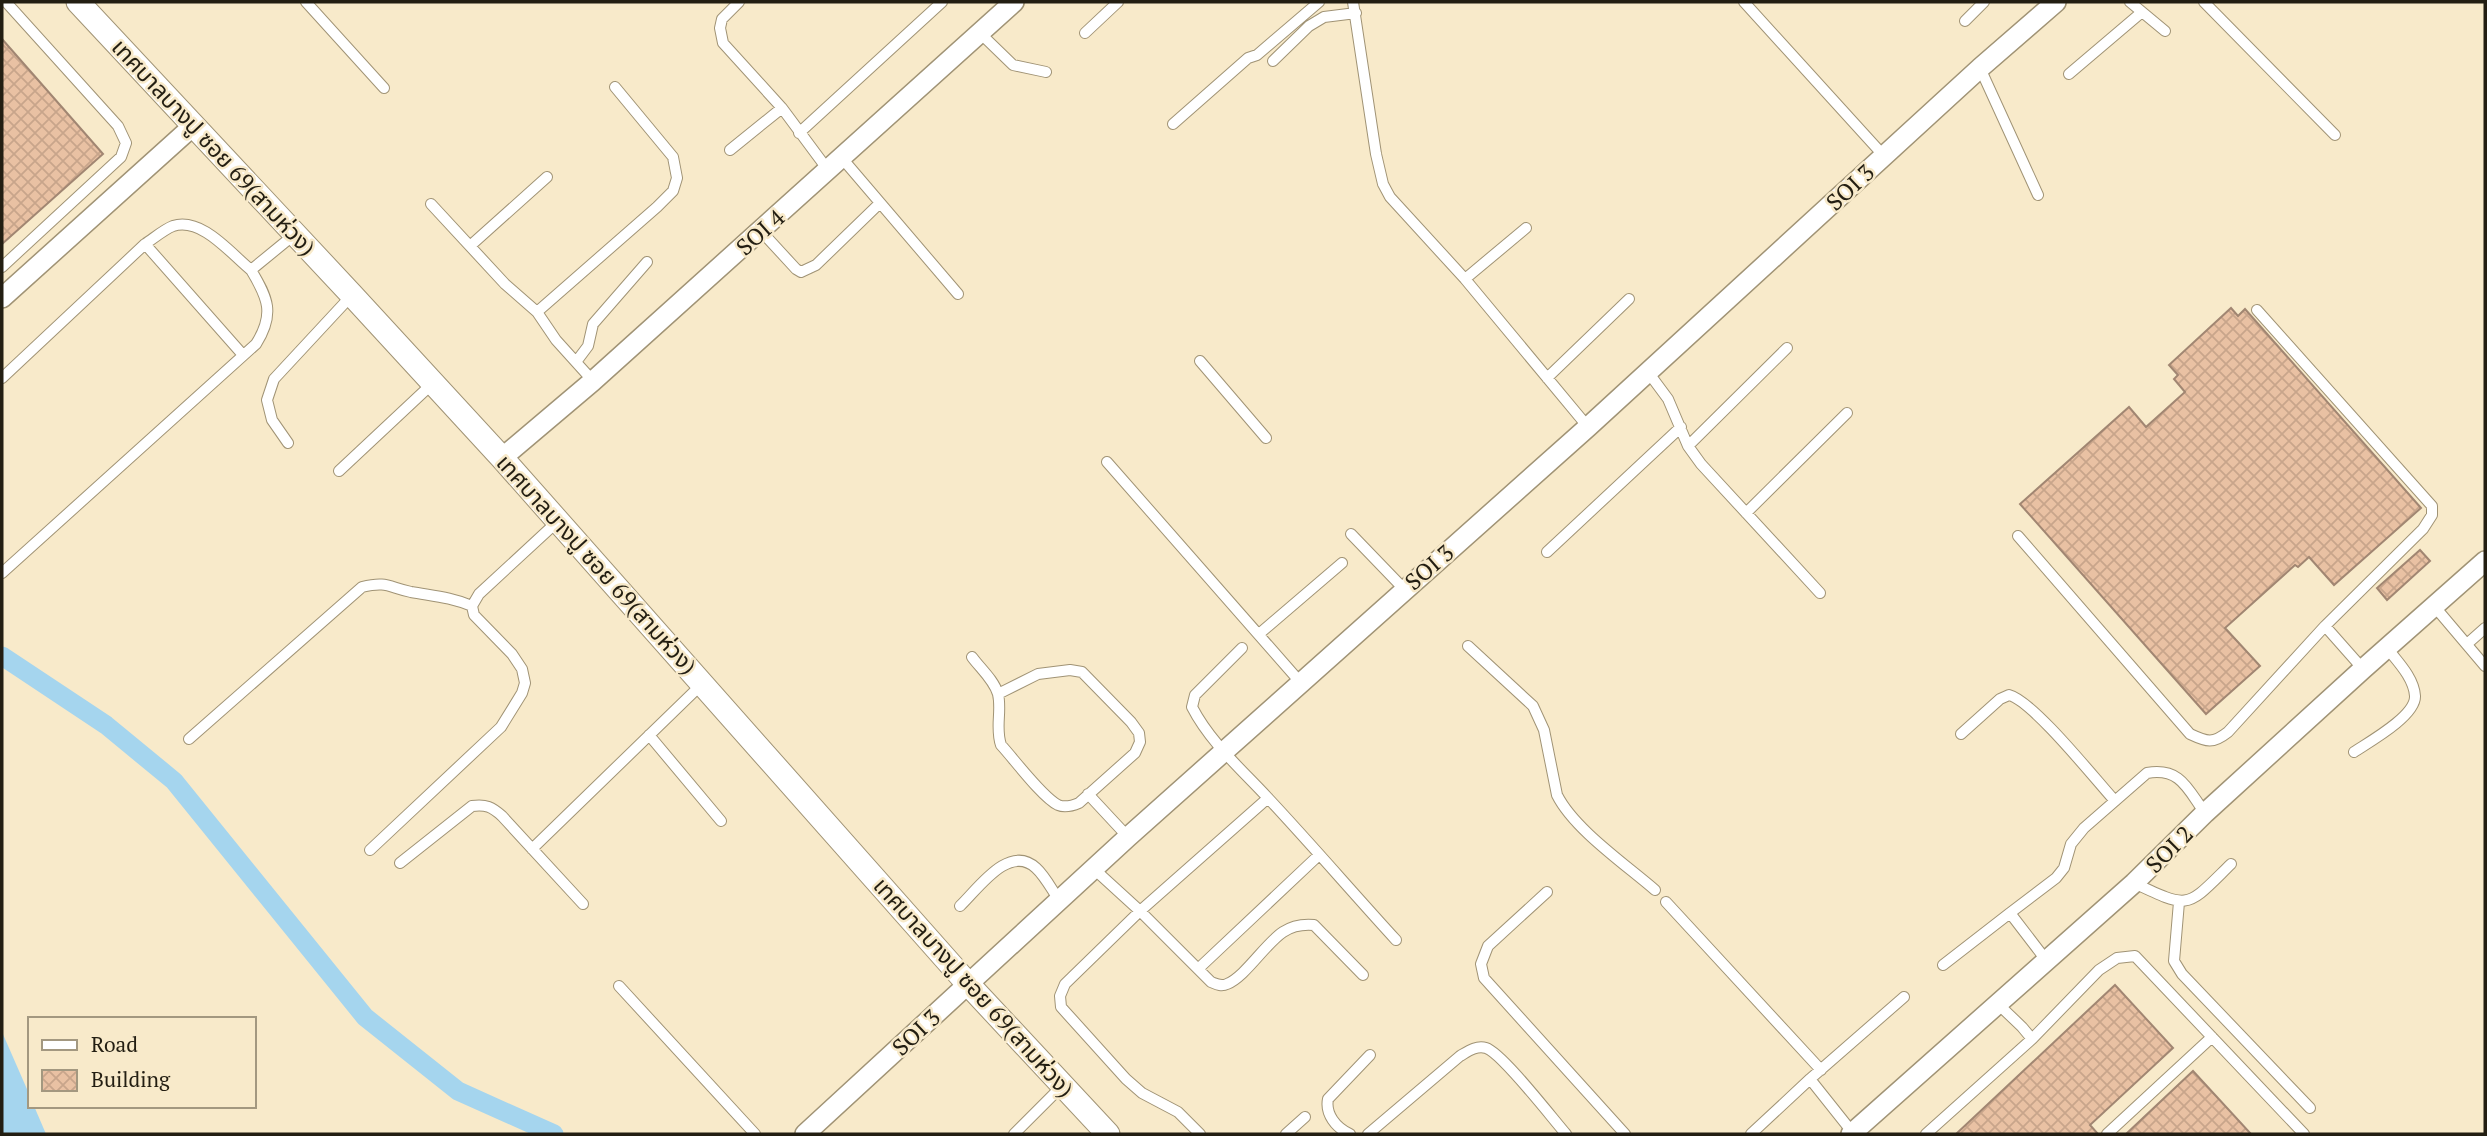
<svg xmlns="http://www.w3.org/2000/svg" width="2487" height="1136" viewBox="0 0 2487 1136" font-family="'PT Serif','Noto Sans Thai',serif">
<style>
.water{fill:#a5d5ee}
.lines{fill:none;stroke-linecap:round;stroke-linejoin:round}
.canal{stroke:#a5d5ee;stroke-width:19}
.building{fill:url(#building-cross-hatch);stroke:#a18672;stroke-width:2}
.service-casing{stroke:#a09375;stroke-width:12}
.minor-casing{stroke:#a09375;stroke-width:22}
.tertiary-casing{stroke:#a09375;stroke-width:25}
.service{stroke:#fff;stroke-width:10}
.minor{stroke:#fff;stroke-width:19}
.tertiary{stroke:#fff;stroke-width:23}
.labels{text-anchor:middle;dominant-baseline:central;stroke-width:5;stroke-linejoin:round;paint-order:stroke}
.street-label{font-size:23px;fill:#231e12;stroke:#f8eaca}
</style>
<defs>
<pattern id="building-cross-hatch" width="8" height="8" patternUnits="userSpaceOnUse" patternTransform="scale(1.75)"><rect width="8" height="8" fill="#e9c1a3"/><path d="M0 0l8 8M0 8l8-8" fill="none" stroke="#c8a58b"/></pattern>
</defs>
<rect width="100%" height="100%" fill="#f8eaca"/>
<path class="water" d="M2,1032L30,1096V1106H34L46,1134H2Z"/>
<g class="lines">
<path class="canal" d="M2,656L106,725L174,781L365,1017L458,1091L554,1134"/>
</g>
<path class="building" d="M2,39L103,154L2,244Z
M2231,308L2238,316L2245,309L2421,508L2334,585L2309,557L2298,567L2295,565L2225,628L2260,666L2206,714L2020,504L2129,407L2146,427L2185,392L2174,379L2178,375L2169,365Z
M2420,550L2430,561L2387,600L2377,588Z
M2115,985L2173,1048L2090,1125L2098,1134H1956Z
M2193,1071L2251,1134H2126Z"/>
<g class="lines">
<defs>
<path id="service" d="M306,2L384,88
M739,2L722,19L720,28L723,43L782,108L828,170
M1353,2L1376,154L1383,184L1390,197L1465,279L1588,427
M1744,2L1884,156
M2130,2L2165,31
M2204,2L2335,135
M1965,21L1984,2
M980,33L1013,65L1046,72
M1085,33L1118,2
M1273,61L1309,26L1324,17L1356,13
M1980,68L2038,195
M2069,74L2142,12
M1173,124L1248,58L1257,55L1319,2
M799,133L942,2
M730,150L782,108
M841,157L958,294
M431,204L505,284L537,312
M761,231L796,269L801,272L816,265L880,203
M145,244L243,355
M470,246L547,177
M2,267L121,157L126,143L118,126L6,2
M1465,279L1526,228
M2257,310L2432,506V515L2423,529L2325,626
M1200,361L1266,438
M576,362L588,346L593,324L647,262
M1648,372L1668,399L1688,446L1701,464L1820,593
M2,378L145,244C153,239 163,230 173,226C202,217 230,253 251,270
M1547,378L1629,299
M593,381L556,340L537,312L657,207L673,191L677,178L673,157L615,87
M288,443L272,420L267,400L274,379L352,295
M1688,446L1787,348
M1107,462L1301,683
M339,471L433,383
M1746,513L1847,413
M1351,534L1404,589
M2018,536L2190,734C2207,742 2213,744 2228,732L2325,626L2363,669
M1547,552L1681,427
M2,573L256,344C275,314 268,298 251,270L295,234
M2435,607L2485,666
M1259,634L1342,563
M2467,644L2485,628
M1468,646L1533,706L1544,730L1557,795C1574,829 1625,864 1655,890
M1242,648L1195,695L1192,707C1210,742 1241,769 1267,797C1311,844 1353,893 1396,940
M972,657C980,668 994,680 998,694C1002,711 995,728 1001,745C1014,759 1042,797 1058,805C1065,808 1072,806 1079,803L1135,753L1140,742L1139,733L1131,722L1082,672L1070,670L1038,674L998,694
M1961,734L2000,699L2009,695C2033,701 2095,779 2115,801
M649,735L721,821
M189,739L362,587C387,581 388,587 411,592C433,596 451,597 472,606
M2354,752C2369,742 2416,716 2415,696C2414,678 2398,662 2387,648
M1088,794L1128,837
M532,849L703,683
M370,850L501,727L522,693L525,683L522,669L512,654L474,615L472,606L479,594L558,521
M400,863L472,806C486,804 492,807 502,816L583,904
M1094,869L1140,911L1211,982C1216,984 1221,987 1227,984C1245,977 1265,944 1283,932C1292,926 1303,924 1314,925L1363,975
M2134,883C2191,910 2186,908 2231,864
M1547,892L1488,946L1481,964L1484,978L1625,1134
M1666,902L1821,1070
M2179,902L2174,961L2182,974L2310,1108
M960,906C978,889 1009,843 1036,868C1045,876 1052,890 1059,900
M2046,960L2010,913L2056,878L2064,868L2071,844L2084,828L2147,773C2181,767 2188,790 2205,813
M1943,965L2010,913
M1198,969L1319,855
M619,986L755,1134
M2032,1039L2099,970L2117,958L2135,956L2304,1134
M1853,1133L1810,1079L1904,997
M1014,1134L1063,1085
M1200,1134L1178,1112L1142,1093L1126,1079L1061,1007L1060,996L1065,984L1140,911L1268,798
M1286,1134L1305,1117
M1350,1134C1336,1128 1325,1114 1328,1099L1370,1055
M1368,1134L1460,1056C1467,1052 1476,1045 1486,1048C1502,1053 1552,1118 1566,1134
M1751,1134L1810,1079
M1926,1134L2032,1039L2022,1027L1997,1003
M2107,1134L2212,1037"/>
<path id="minor" d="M2,298L193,126
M502,458L593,381L1014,2
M805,1134L1128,837L1588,427L1980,68L2056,2
M1851,1134L2134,883L2205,813L2363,669L2485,561"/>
<path id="tertiary" d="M78,2L352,295L502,458L968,984L1108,1134"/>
</defs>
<use href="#service" class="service-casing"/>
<use href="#minor" class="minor-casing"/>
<use href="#tertiary" class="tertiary-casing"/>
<use href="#service" class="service"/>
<use href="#minor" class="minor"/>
<use href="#tertiary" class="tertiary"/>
</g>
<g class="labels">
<g class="street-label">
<text transform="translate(214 147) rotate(47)">เทศบาลบางปู ซอย 69(สามห่วง)</text>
<text transform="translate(1850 187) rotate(-43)">SOI 3</text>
<text transform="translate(760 232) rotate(-42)">SOI 4</text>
<text transform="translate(597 564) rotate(48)">เทศบาลบางปู ซอย 69(สามห่วง)</text>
<text transform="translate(1429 567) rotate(-41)">SOI 3</text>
<text transform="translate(2169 849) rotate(-45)">SOI 2</text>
<text transform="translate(974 987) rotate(48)">เทศบาลบางปู ซอย 69(สามห่วง)</text>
<text transform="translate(916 1032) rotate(-43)">SOI 3</text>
</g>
</g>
<rect width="2487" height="1136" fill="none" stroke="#231e12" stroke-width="7"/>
<rect x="28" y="1017" width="228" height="91" fill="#f8eaca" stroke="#a39880" stroke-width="2"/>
<rect x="42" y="1040" width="35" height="10" fill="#ffffff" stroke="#a39880" stroke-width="2"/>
<text x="91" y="1052" font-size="21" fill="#231e12">Road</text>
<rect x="42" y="1070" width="35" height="21" fill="url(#building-cross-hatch)" stroke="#a39880" stroke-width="2"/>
<text x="91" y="1087" font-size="21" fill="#231e12">Building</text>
</svg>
